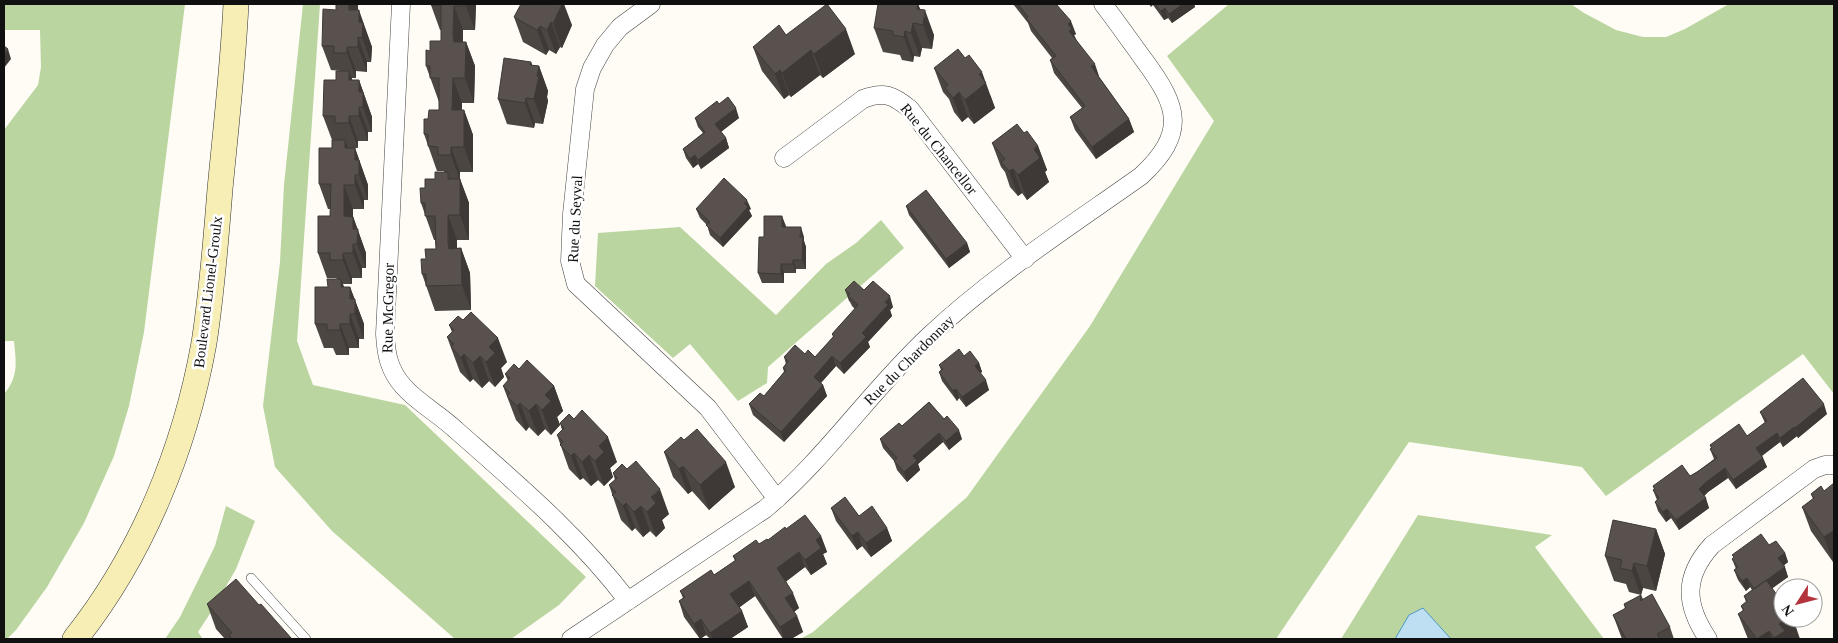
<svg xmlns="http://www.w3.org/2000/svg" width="1838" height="643" viewBox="0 0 1838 643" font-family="'Times New Roman',serif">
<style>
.forest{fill:#bad5a0}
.water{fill:#bddff1;stroke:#4b96c1}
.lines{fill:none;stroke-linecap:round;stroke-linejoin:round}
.service-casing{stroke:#434343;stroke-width:10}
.minor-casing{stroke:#434343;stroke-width:19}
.secondary-casing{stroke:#323232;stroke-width:26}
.service{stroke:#fff;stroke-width:9}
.minor{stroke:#fff;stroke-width:18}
.secondary{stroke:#f7eeb5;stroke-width:25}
.wall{fill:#4c4642}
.shaded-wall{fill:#3e3936}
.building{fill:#58514d;stroke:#3e3936}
.labels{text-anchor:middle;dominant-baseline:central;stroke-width:5;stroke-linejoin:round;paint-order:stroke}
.street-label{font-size:15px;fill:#101010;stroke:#fff}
</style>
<rect width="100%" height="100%" fill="#fefcf4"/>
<path class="forest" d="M9,4H185L144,332L129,406L114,456L84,523L47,587L16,630L7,639H4V394C19,376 16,363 14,341H4L5,270L4,130L38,85L41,67L40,30H4V5Z
M303,4H320L297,341L313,385L405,405L586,577L559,605L511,639H455L332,531L275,467L263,406L280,262L284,185Z
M1229,4H1571L1584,13L1616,30L1643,37H1666L1685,29L1729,4H1834V394L1803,354L1606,496L1582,467L1409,442L1276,639H800L813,632L967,497L1090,326L1214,121L1167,56Z
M881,220L904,248L768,367L767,383L738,401L690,344L673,358L595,286L598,233L680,227L776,315L826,264L856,243Z
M226,506L255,521L236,569L213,609L198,632L203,639H165L180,617L215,546Z
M1418,515L1552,535L1535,547L1604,639H1451L1423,608L1409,615L1395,639H1341Z"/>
<path class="water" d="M1423,608L1451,639H1395L1409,615Z"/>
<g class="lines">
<defs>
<path id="service" d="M251,578L306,639"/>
<path id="minor" d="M401,4L385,334C386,354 389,370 403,386C418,403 439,414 456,430C517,484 578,535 628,601
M651,4L620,27L605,45L592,68L585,89L572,214L570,261L576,284L708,408L777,499
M784,158L863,99C884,91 893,95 910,109L1025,259
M571,639L765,509C826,458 871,390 929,336C993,276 1069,227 1141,176C1187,133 1179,107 1144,60C1130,41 1117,22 1103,4
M1708,639C1685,605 1683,577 1712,545L1814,469L1825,465H1834"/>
<path id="secondary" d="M75,639C142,555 185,449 204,343C212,292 216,240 220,189C226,127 233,66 236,4"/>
</defs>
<use href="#service" class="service-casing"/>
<use href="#minor" class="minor-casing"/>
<use href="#secondary" class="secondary-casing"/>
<use href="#service" class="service"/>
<use href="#minor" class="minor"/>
<use href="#secondary" class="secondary"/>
</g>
<path class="wall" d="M358,4V10L372,47L371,62H367V72L356,71V78H352V80H359L372,117V132H368V141H358V148H348H355L368,185V200H364V209H353V216L366,253V268H362V278H352V284H343L344,287H350L364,324V339H359V348H349V355H336L333,348H324L315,324L328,287L337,279L336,278H327L318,253L330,216L331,209H328L319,184L332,148V140L323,116L336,80L341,71L331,70L322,46L336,10Z
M476,4L475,30H463V42H466L475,66L474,103H462V110H464L473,135V172H460V179L469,203V240H457V248H461L470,273L471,310L435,311L422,274L426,259L436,249L435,240H434L421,203L425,188L444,172V171H437L424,134L428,119L439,110V102L426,66L430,51L441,41V30H440L431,5Z
M918,4L920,9L934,35L932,49L922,48L920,57L914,56L913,62L902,60L900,55L883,52L874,28Z
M1013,4H1056L1076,34L1074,35L1076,39L1099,77L1129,119L1134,132L1096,159L1075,130L1070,117L1082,108L1054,73L1050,60L1052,58L1031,31L1028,23Z
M1149,4H1194L1195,7L1172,23L1168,18L1164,20L1153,5L1151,7Z
M514,17L572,25L562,48L560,47L556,54L549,50L546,55L523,42Z
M786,35L855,54L823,78L820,75L791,97L789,95L784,99L762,71L753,47Z
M531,62L532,65L539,66L548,91L547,97L548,101L543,124L535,123L534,128L507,124L498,99Z
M934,68L991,96V97L995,108L974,124L968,117L962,122L954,112L949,99L943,92Z
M719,104L739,118L721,132L726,138L729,148L701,169L698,164L693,168L686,158L683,149L703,133L698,127L695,118Z
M1024,133L1038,146L1047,170L1045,172L1049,182L1027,200L1022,193L1018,196L1010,187L1005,172L1001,167L992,143Z
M906,206L967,243L970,252L949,268L909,215Z
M696,209H751L749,210L752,216L723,247L710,235L707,225L700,218Z
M786,226V227L804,237V241L806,247V269H796V273H784V283H762L758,273L764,237Z
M845,290H864L893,307L890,310L892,316L868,342L870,347L844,374L836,366L821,383L823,385L827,396L784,442L753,415L749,404L764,396L784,372L783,368L786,364L784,357L805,354L815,357L833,337L832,334L855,309L852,306L850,302L849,301Z
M449,325L507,362L501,368L504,377L495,387L489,381L482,388L473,379L470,382L460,372L447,337L452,332Z
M964,356L979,363L982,372L980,373L989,390L966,407L959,398L957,401L942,381L939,372L941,370L939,365Z
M519,369L554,386L563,411L557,417L560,425L551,435L545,429L538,436L529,427L526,431L516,420L503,386L508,381L505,374Z
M929,402L962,439L949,450L943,442L918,464L920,470L907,482L897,470L894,461L883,448L880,439L902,426Z
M1760,412L1827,414L1798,438L1797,436L1783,447L1780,442L1762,456L1767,467L1736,489L1728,478L1708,492L1704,496L1709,508L1679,530L1671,518L1666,522L1658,511L1655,502L1657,500L1653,490L1654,489L1653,486L1690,476L1697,472L1714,459L1710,449L1711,448L1710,445L1747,436L1765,423Z
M560,423L617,462L610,468L613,477L604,486L598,480L591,486L583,478L580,480L569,469L557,435L562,430Z
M684,440L735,487L709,510L692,491L688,494L673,477L664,452Z
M613,473L669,514L662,520L665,528L656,537L650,531L643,537L635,528L632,531L621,520L609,485L615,480Z
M1821,486L1833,562L1811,531L1802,507L1813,499L1811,494Z
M831,508L859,516L887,528L892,541L871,557L862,546L857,550L836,521Z
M786,529L821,536L827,552L823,554L827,564L811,575L805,567L786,581L799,608L794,612L797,616L803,632L791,639H783L755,596L739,607L742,611L748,627L730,639H710L706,635L700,639L684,617L679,601L683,598L680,591L714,575L735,561L733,556L768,540Z
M1656,529L1665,554L1656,591L1643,588L1641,595L1643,599L1670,627L1674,639H1622L1613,615L1625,609L1624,604L1641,595L1629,592L1626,584L1614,581L1605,556Z
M1769,545L1785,553L1788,562L1784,565L1788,577L1772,588L1800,639H1748L1738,614L1743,611L1741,606L1746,602L1744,596L1752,590L1750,587L1746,591L1738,580L1734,570L1736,569L1732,559L1734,558L1732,555Z
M207,604L259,605L292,639H225L216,629Z"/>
<path class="shaded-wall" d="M349,4H358V35L349,10Z
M466,4H476L475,30L466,6Z
M562,4H564L572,25L562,48L553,23Z
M918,4L924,19L925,10L934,35L932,49L917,9Z
M1183,4H1194L1195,7L1172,23L1169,14Z
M454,6L463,30L462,60L454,42L453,35Z
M1165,8L1168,18L1164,20L1161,11Z
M359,10L372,47L371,62L362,38L359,22Z
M1071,21L1076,34L1074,35L1077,42L1069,31L1068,24Z
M551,22L560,47L556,54L547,30Z
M913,23L922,48L920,57L911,33Z
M540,26L549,50L546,55L537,30Z
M846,29L855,54L823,78L814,54Z
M905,31L914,56L913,62L904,37Z
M358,37L367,62V72L358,47Z
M466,42L475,66L474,103L465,78Z
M347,47L356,71V78L347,53Z
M8,49L11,59L4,68V55Z
M811,50L820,75L791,97L782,73Z
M531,62L538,81L537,76L539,66L548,91L547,97L548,101L543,124L534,99L530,65Z
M1095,64L1099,76L1096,79L1091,66Z
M780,70L789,95L784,99L775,74Z
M349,71L358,96L349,80Z
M982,72L995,108L974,124L965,100L979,74Z
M453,78L462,103L461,135L452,110Z
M359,80L372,117V132L363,107L359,92Z
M959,92L968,117L962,122L953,98Z
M526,98L535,123L534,128L525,103Z
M359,107L368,132V141L359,116Z
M736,108L739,118L719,133L715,124Z
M464,110L473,135V172L464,147Z
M349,116L358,141V148L349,123Z
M1129,119L1134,132L1096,159L1092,147Z
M726,138L729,148L701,169L698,160Z
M345,140L354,164L345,148Z
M1038,146L1047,170L1045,172L1049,182L1027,200L1018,175L1034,149Z
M451,147L460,172V180L451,155Z
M355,148L368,185V200L359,175L355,160Z
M695,155L698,164L693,168L690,159Z
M1013,169L1022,193L1018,196L1009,171Z
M355,175L364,200V209L355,185Z
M460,179L469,203V240L460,215Z
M344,185L353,209V241L344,216Z
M747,200L751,209L749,210L752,216L723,247L720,238Z
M448,215L457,240V267L449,249Z
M782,216L786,226V236L782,227Z
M353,217L366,253V268L357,244L353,229Z
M801,227L804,237V241L806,247V269L802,260L800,237Z
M967,243L970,252L949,268L946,259Z
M353,244L362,268V278L353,253Z
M461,248L470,273L471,310L462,285Z
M343,253L352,278V284L343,260Z
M793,260L796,269V273L793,264Z
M781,264L784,273V283L781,274Z
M341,279L350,304L341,287Z
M350,287L364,324V339L355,314L350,299Z
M890,296L893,307L890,310L892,316L868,342L870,347L844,374L840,363L885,302Z
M350,314L359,339V348L350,324Z
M340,324L349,348V355L340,330Z
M498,338L507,362L501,368L504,377L495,387L486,362L489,347Z
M464,354L473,379L470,382L461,358Z
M480,356L489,381L482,388L473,363Z
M832,356L836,366L817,387L814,377Z
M979,363L982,372L978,375L975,366Z
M986,380L989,390L966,407L962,397Z
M823,385L827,396L784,442L781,432Z
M554,386L563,411L557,417L560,425L551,435L542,410L545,395Z
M956,389L959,398L957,401L953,391Z
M520,403L529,427L526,431L517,406Z
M536,404L545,429L538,436L529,411Z
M1824,404L1827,414L1798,438L1795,428Z
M1794,427L1797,436L1783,447L1780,438Z
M959,430L962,439L949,450L946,441Z
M939,433L943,442L918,464L920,470L907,482L904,472L913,456Z
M1777,433L1780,442L1760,457L1756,448Z
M608,437L617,462L610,468L613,477L604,486L595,461L599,446Z
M574,453L583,478L580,480L571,456Z
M589,455L598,480L591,486L582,462Z
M1763,458L1767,467L1736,489L1733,480Z
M726,462L735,487L709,510L700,485Z
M683,466L692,491L688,494L679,469Z
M1725,468L1728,478L1708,492L1702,498L1699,489L1705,483Z
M660,489L669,514L662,520L665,528L656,537L647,512L651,497Z
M1706,498L1709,508L1679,530L1676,520Z
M626,503L635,528L632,531L623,506Z
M641,506L650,531L643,537L634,512Z
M1667,509L1671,518L1666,522L1663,512Z
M887,528L892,541L871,557L866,543Z
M1656,529L1665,554L1656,591L1647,566Z
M1834,530V561L1833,562L1824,537Z
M858,532L862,546L857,550L852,536Z
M821,536L827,552L823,554L827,564L811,575L805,560L816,540Z
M799,552L805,567L783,584L777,568Z
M1785,553L1788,562L1782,567L1778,558Z
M1634,563L1643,588L1641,595L1632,571Z
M1785,567L1788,577L1758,599L1755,589Z
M1747,578L1750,587L1746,591L1742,581Z
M749,581L755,596L736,610L730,594Z
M793,593L799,608L791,614L785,598Z
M742,611L748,627L730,639H713L710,633Z
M797,616L803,632L791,639H784L780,627Z
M1787,618H1793L1800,639H1774L1779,624Z
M701,619L706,635L700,639L694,624Z
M1769,631L1772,639H1758Z"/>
<path class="building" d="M336,4H349V10H359V22L363,23L362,38L358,37V47H347V53H334V46H322L323,9L336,10Z
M431,4H466V6H454L453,35L454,42H466L465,78H453L452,110H464V147H451V155H438V147L428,146V134H424V119H428L429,110H439V78H430V66H426V50L430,51V41H441V5H431Z
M521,4H562L553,23L551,22L547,30L540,26L537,30L514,17Z
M827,4L846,29L814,54L811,50L782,73L780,70L775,74L753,47L779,25L786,35Z
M878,4H918L917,9L925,10L923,25L913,23L911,33L905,31L904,37L893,35V31L874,28Z
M1018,4H1056L1071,21L1068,24L1072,29L1069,31L1095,64L1091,66L1129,119L1092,147L1070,117L1085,106L1050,60L1056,56L1026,18L1028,17Z
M1155,4H1183L1169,14L1165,8L1161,11Z
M4,46L8,49L4,55Z
M958,49L965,58L969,55L982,72L979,74L986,83L965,100L959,92L953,98L945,88L948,85L934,68Z
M504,58L531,62L530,65L539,66L537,76H539L534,99L526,98L525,103L498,99Z
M336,71H349V80H359V92H363V107H359V116H349V123H335V116H323L324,80H336Z
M728,97L736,108L715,124L726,138L698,160L695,155L690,159L683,149L705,132L695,118L717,101L719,104Z
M1017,124L1024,133L1027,131L1038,146L1034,149L1040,158L1018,175L1013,169L1009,171L1001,162L1005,159L992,143Z
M332,140H345V148H355V160H359V175H355V185H344V216L353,217V229H358L357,244H353V253H343V260H330V253H318V216H330L331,184H319V148H332Z
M435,172H448V179H460V215H448V242L449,249L461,248L462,285L426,286V274H422L421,259H426L425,249H436L435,216H425V203H421L420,188H425V179H435Z
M724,178L747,200L744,203L748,207L720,238L706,225L710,222L696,209Z
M926,190L967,243L946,259L906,206Z
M764,216H782V227H801L800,237H803L802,260H793V264H781V274L758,273L759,237H764Z
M327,279H341V287H350V299H355V314H350V324H340V330H327V324H315V287H328Z
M854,281L864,290L873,281L890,296L885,302L888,305L862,333L866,337L840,363L832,356L814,377L823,385L781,432L749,404L760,393L764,396L786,370L783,368L788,361L784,357L795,345L805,354L808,350L815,357L834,336L832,334L858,305L848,296L850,294L845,290Z
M471,312L498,338L489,347L495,353L486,362L480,356L473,363L464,354L461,358L451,347L454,344L447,337L454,330L449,325L458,316L463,320Z
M959,349L964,356L970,351L979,363L975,366L986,380L962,397L956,389L953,391L939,372L943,369L939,365Z
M527,360L554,386L545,395L551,401L542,410L536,404L529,411L520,403L517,406L507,396L510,393L503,386L510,378L505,374L514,364L519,369Z
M1803,378L1824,404L1795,428L1794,427L1780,438L1777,433L1756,448L1763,458L1733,480L1725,468L1705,483L1699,489L1706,498L1676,520L1667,509L1663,512L1655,502L1659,498L1653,490L1655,489L1653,486L1682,465L1690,476L1697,472L1717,458L1710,449L1712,448L1710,445L1739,424L1747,436L1767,421L1760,412Z
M929,402L944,419L947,416L959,430L946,441L939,433L913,456L917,461L904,472L894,461L897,458L880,439L899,423L902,426Z
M582,410L608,437L599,446L604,452L595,461L589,455L582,462L574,453L571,456L560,445L563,442L557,435L564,428L560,423L569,414L574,419Z
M697,429L726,462L700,485L683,466L679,469L664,452L681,437L684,440Z
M636,461L660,489L651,497L656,503L647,512L641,506L634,512L626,503L623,506L612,495L616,492L609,485L617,478L613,473L622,464L627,469Z
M1834,483V530L1824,537L1802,507L1814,498L1811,494L1821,486L1824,491Z
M845,497L859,516L872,506L887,528L866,543L858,532L852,536L831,508Z
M805,515L821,536L816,540L821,548L805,560L799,552L777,568L793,593L785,598L797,616L780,627L749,581L730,594L742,611L710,633L701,619L694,624L679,601L685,597L680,591L711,570L714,575L736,560L733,556L756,540L759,544L767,539L768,540L785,527L786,529Z
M1613,520L1656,529L1647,566L1634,563L1632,571L1620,568L1622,560L1605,556Z
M1761,534L1769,545L1776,541L1785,553L1778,558L1785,567L1754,589L1747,578L1742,581L1734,570L1738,567L1732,559L1734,557L1732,555Z
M236,579L259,605L261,604L292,639H232L229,635L232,633L207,604Z
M1766,580L1783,603V618H1787L1779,624L1785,631L1774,638L1769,631L1757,639L1738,614L1744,610L1741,606L1747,601L1744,596Z
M1652,594L1670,627L1657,634L1660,639H1626L1613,615L1626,608L1624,604L1641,595L1640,601Z"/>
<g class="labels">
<g class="street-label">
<text transform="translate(939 149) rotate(51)">Rue du Chancellor</text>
<text transform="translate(575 219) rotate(-87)">Rue du Seyval</text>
<text transform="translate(208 292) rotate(-83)">Boulevard Lionel-Groulx</text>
<text transform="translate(388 308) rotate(-89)">Rue McGregor</text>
<text transform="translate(909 360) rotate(-45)">Rue du Chardonnay</text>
</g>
</g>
<rect width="1838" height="643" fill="none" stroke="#101010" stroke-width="10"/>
<g transform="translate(1798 603) rotate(234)"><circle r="24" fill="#ffffff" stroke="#9f9f9f"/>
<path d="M0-4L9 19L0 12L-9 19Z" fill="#b4343e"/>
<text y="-8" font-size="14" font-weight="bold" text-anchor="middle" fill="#101010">N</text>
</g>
</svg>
